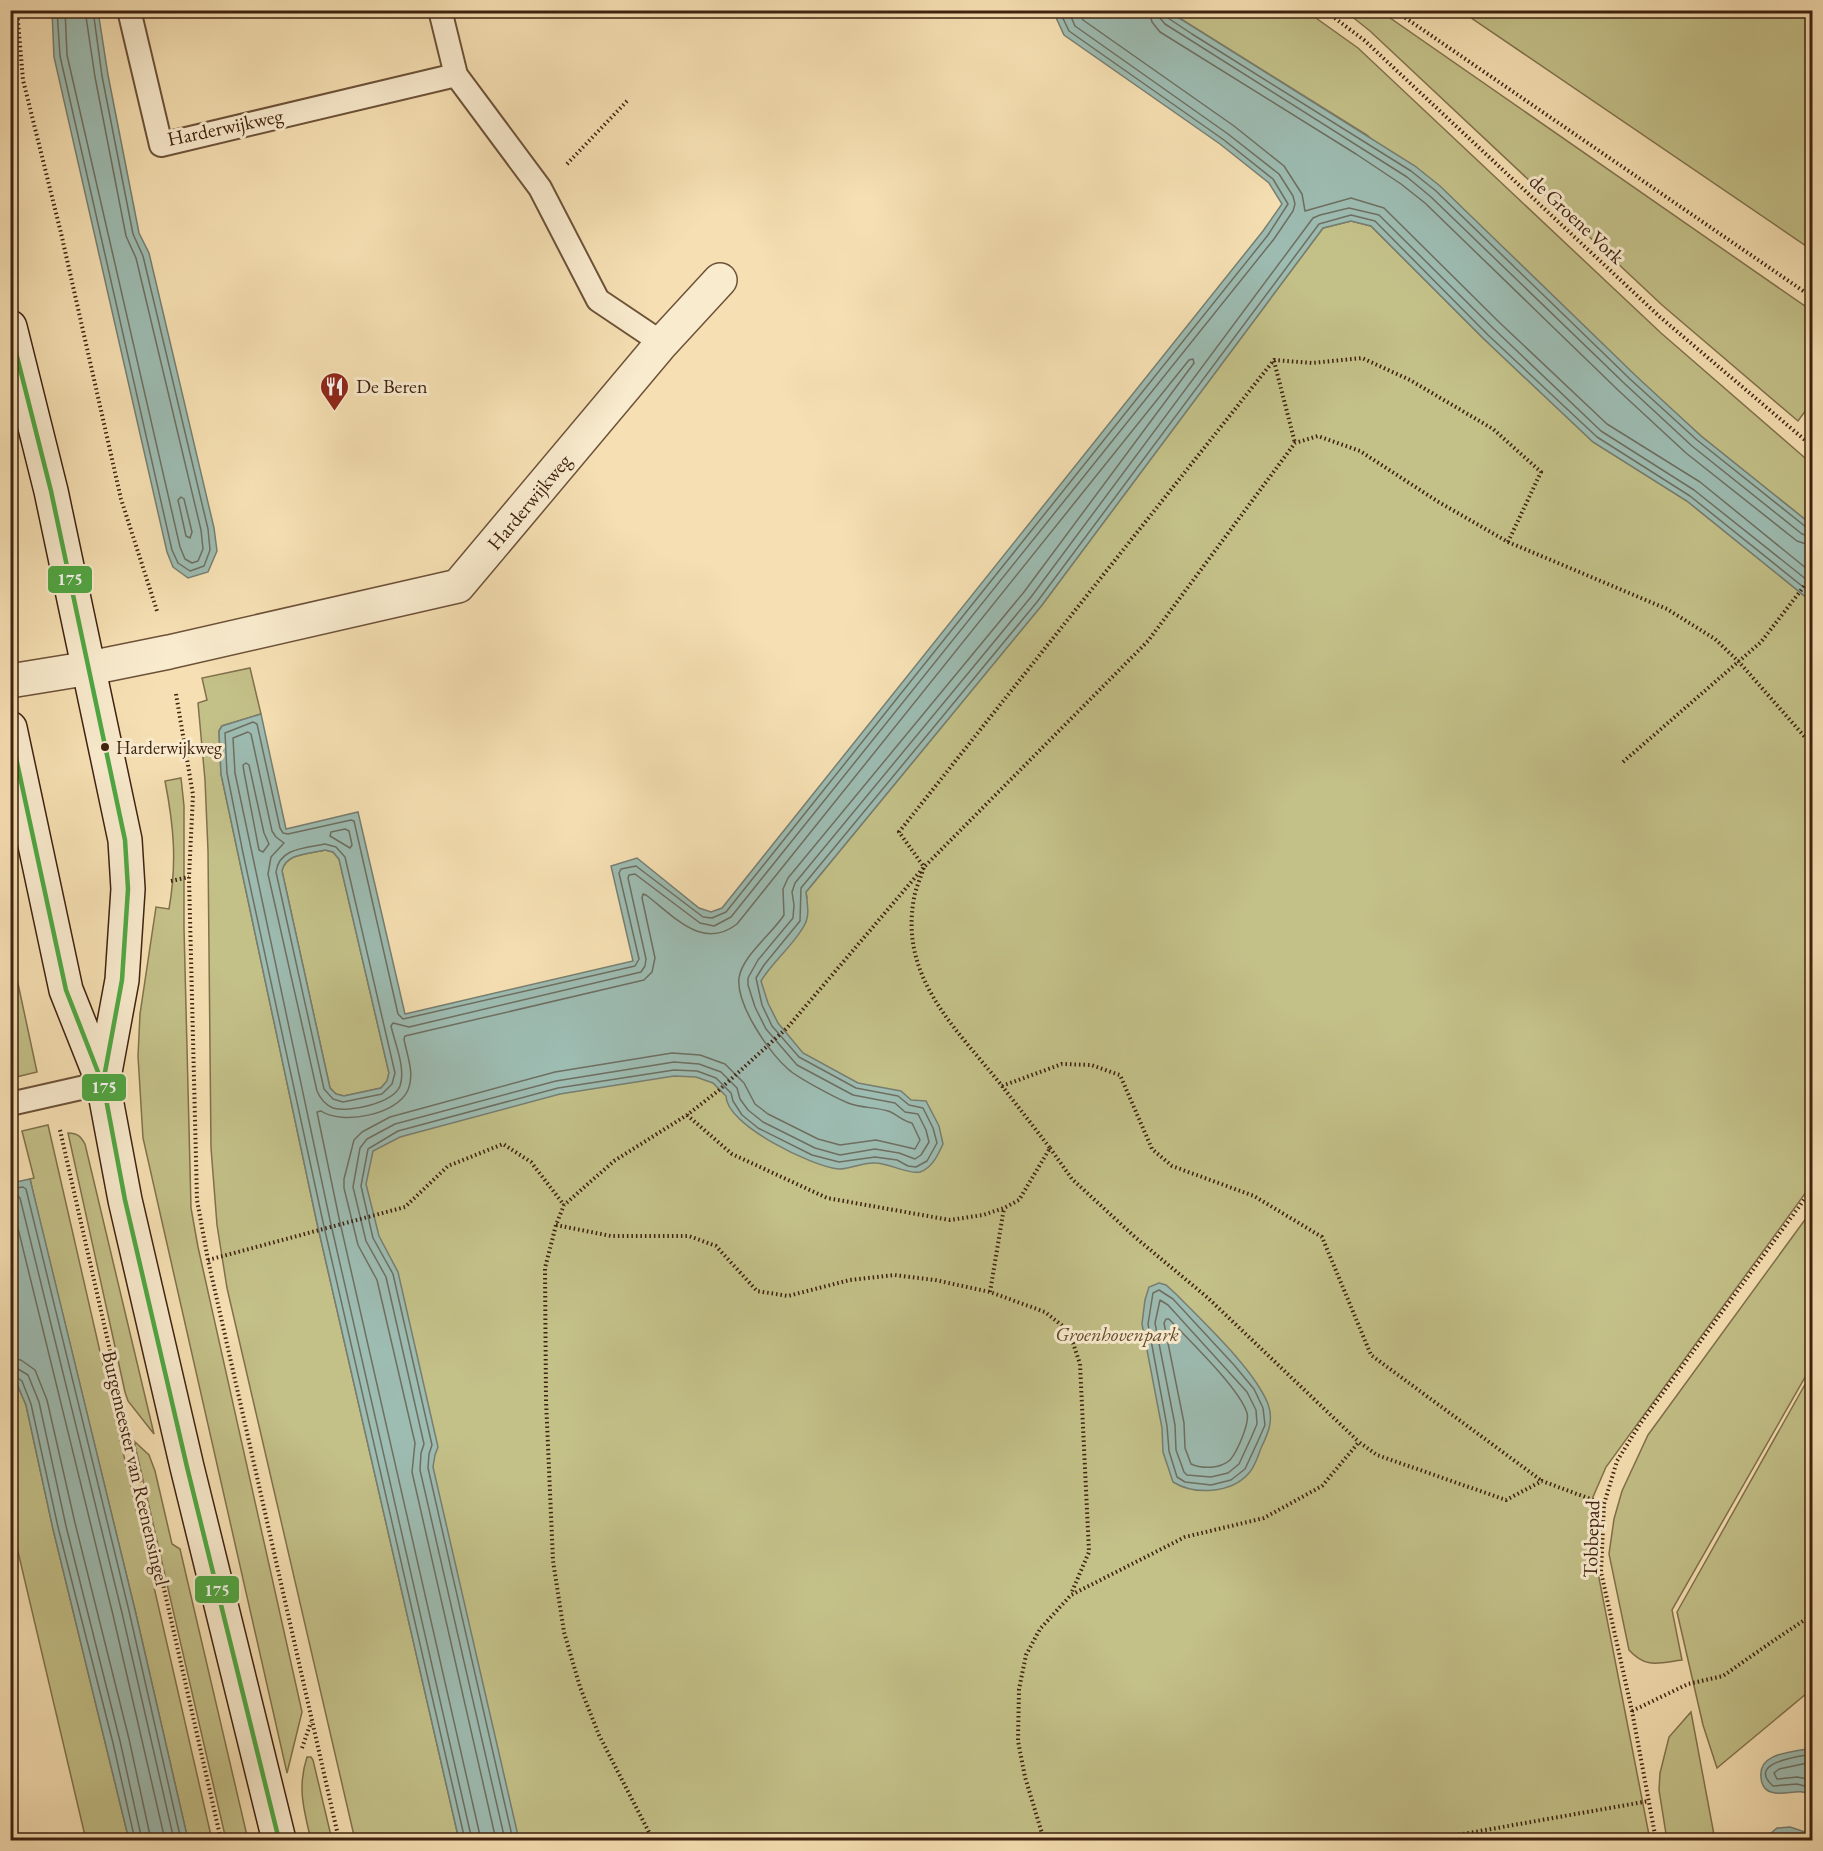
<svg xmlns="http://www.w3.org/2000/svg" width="1823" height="1851" viewBox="0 0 1823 1851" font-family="'EB Garamond',serif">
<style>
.green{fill:#c3c088;stroke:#81714c;stroke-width:1.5}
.water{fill:#9dbcb2;stroke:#777e71;stroke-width:1.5;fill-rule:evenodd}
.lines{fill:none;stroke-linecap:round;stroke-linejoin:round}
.shore{stroke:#6e6f61;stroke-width:1.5}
.service-casing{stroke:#6d5239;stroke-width:26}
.minor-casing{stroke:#6d5239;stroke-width:36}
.secondary-casing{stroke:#3f2210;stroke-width:36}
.path{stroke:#3f2210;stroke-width:4;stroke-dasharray:1.5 3;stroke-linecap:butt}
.service{stroke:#f9ebce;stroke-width:22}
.minor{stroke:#f9ebce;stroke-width:33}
.secondary{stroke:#f9ebce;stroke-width:33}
.bus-1-casing{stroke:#f9ebce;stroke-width:9}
.bus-1{stroke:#4fa843;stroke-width:4.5}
.bus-dot{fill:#3f2210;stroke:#f9ebce;stroke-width:2}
.labels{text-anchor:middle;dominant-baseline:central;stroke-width:6;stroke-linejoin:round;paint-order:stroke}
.bus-label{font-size:18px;fill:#3f2210;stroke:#f9ebce;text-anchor:start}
.street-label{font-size:20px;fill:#3f2210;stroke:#f9ebce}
.poi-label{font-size:20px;fill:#3f2210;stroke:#f9ebce;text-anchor:start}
.park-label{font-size:20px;font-style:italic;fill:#604a2e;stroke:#f9ebce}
.line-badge{stroke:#f9ebce;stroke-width:2}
.badge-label{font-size:16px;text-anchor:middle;font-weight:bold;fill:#fff}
</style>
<rect width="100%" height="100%" fill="#f6e0b3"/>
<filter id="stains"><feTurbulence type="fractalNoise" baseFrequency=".00333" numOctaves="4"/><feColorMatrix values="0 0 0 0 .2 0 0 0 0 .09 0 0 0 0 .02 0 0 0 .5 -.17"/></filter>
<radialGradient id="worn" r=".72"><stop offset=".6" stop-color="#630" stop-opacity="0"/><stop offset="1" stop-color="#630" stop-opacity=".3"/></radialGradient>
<path class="green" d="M1168,11H1306L1358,48L1661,333L1812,464V525L1701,436L1367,135Z
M1345,11H1380L1812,311V402L1798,421L1662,305L1370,31Z
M1461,11H1812V250Z
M1351,221L1371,226L1484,339L1593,442L1687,501L1812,602V1184L1606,1467L1593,1497L1591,1537L1650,1840H518L347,1140L807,898L806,892L1042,605L1323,228Z
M250,668L261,714L222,726L219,731L221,774L317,1223L459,1840H355L227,1288L217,1225L211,1148L208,851L205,780L198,703L207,700L202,678Z
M181,778L184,806V928L191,1208L198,1247L302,1712L287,1773L143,1138L138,1056L140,1014L156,907L169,909C177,863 174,827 165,781Z
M325,850L333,852L339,859L389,1073L387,1081L381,1088L344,1096L336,1094L330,1088L282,871C285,853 310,854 325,850Z
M11,951L37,1072L12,1078L10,1071Z
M48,1125L212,1840H188L135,1610L34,1197L30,1179L34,1178L22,1131Z
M68,1133C78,1133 81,1137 85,1144L154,1434L128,1401L125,1392Z
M1812,1210V1365L1672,1610L1682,1660C1659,1663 1646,1669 1629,1650L1609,1554L1614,1519L1622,1491L1648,1435Z
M1812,1372V1689L1717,1768L1703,1725L1677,1612Z
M10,1380L17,1384L26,1405L53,1529L129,1840H86L11,1522Z
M134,1441L149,1455L155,1471L172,1544L180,1549L248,1840H226Z
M1691,1712L1715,1840H1667L1659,1790L1660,1773L1669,1737Z
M307,1757H311L313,1760L332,1840H311C304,1811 297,1787 307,1757Z"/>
<path class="water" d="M52,11H98L108,75L139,233L149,253L214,528L217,551L208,572L188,578L173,567L167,552L54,57Z
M1053,11H1168L1415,166L1440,186L1635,375L1701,436L1812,525V602L1687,501L1593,442L1484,339L1371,226L1351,221L1323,228L1042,605L806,892C807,902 810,915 805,924C795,944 773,961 761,981L768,1003L778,1023L803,1053L858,1083L901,1091L911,1100L926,1101L939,1126L943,1144C938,1155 932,1168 920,1172C909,1175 889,1163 875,1163C863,1162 851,1169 839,1169C813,1167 726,1125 726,1096L713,1083L696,1077L674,1076L560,1094L400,1137L373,1151L366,1184L379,1236L398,1272L438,1447L435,1455L433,1467L519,1840H459L317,1223L221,774L219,731L222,726L261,714L286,829L358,812L405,1014L633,961L611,866L637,858L699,908L711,912L722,908L1263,231L1282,204L1269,183L1220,144L1064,35ZM325,850L333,852L339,859L389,1073L387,1081L381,1088L344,1096L336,1094L330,1088L282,871C285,853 309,854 325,850Z
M30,1179L135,1610L188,1840H129L53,1529L26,1405L17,1384L11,1380V1183Z
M1159,1283L1166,1285L1177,1295C1204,1323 1254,1369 1268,1404C1274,1420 1268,1434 1261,1448C1258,1456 1255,1467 1249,1473C1231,1494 1194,1495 1173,1482L1163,1452L1162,1428L1142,1324L1145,1300L1149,1287Z
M1812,1748V1795C1798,1787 1785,1797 1771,1792C1764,1790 1761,1783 1761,1777C1758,1752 1795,1752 1812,1748Z
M1790,1827L1811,1834L1812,1840H1763L1777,1828Z"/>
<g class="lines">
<path class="shore" d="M57,10L60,56L172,550L178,563L190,571L204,566L210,550L208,529L143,256L133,234L102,76L93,10
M65,10L67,55L180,547L185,559L192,563L198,561L203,549L201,530L136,258L126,236L95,77L85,10
M1078,10L1083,20L1234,126L1284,166L1302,194L1305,211L1351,198L1384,208L1500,323L1607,424L1700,482L1812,573
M1149,10L1152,22L1160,32L1356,154L1401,184L1425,203L1619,391L1686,453L1797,541L1812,546
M1158,10L1160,18L1165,24L1407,177L1431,197L1625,384L1692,446L1802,534L1812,537
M1166,10L1168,18L1192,34L1411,171L1436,191L1630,379L1697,440L1806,527L1812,529
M181,497L184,499L192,532L190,538L186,536L178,500Z
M246,763L249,765L264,833L269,844L263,852L259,850L244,772L243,765Z
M345,829L349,831L352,845L350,848L330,836L331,832Z
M325,844L336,847L345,857L395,1073L392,1084L382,1094L343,1102L333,1099L324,1089L276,872C279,848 305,848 325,844Z
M10,1189L23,1187L26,1189L129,1611L181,1840
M10,1196H18L20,1198L122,1613L174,1840
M10,1205L13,1208L113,1615L165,1840
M1159,1290L1173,1299L1234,1365L1254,1389L1263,1408L1265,1425L1258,1441L1245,1469L1231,1480L1211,1485L1185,1482L1177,1477L1169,1451L1167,1426L1148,1324L1153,1293Z
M1160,1300L1168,1305L1247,1392L1256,1410L1257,1424L1251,1438L1239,1464L1228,1473L1211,1477L1187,1475L1184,1472L1176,1450L1175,1425L1155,1323Z
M1166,1319H1169C1188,1339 1240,1389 1247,1413C1250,1423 1237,1452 1230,1460C1220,1469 1202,1469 1191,1464L1185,1448L1184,1423L1164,1323Z
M10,1359L21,1360L35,1370L47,1400L75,1523L129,1739L151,1840
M10,1368L18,1369L28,1375L39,1402L66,1526L120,1741L142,1840
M10,1375L15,1376L22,1381L31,1404L58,1527L113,1743L135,1840
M1812,1754C1799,1757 1746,1762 1773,1786L1797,1784L1812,1788
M1812,1762L1779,1769L1774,1773L1777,1779L1797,1777L1812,1780
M465,1840L323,1222L243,853L227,773L225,733L253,722L257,724L280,828L283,833L288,834L351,820L354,821L398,1014L403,1019L635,966L639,959L619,873L621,869L636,866L703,917L712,918L726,912L1268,235L1288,204L1273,179L1224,140L1069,31L1059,10
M472,1840L330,1220L235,773L233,738L248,732L251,734L272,831L276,837L284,843L271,857L268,874L317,1091C320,1098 326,1105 333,1108C349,1113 393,1103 400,1086C406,1068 395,1044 391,1026L393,1023L409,1027L641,972L645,966L646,959L628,878L629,875L635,874L700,923L714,926L731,917L1274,239L1293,211L1295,204L1293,196L1279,174L1228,134L1075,26L1068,10
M481,1840L339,1218L317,1112L321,1111C342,1125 397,1115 408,1090C415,1073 407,1056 404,1039L405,1036L644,980L652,972L655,958L642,898L643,894L646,895C674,916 702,951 737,924L1189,360L1193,359L1194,363L1024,592L788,878L783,889L784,915C772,934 742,956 739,978C736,1005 769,1052 788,1069C798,1078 834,1097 848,1103C860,1108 875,1107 888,1111C897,1114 902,1121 912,1123L920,1140L915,1149L876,1140L840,1145L818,1139L768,1114L755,1104L744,1083L725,1064L700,1055L672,1053L555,1072L390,1117L362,1132L354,1140L344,1179V1188L358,1245L377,1280L415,1443L412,1472L496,1840
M505,1840L420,1470L421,1453L424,1444L386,1277L366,1241L353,1187L360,1148L367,1139L395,1124L556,1081L674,1062L699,1064L721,1072L737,1088L740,1099L748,1110L763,1122L815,1148L840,1155L875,1149L899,1153L915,1159L921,1155L929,1142L926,1130L918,1114L905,1112L895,1103L853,1095L797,1065L766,1029L755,1007L748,985V978L758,960L793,918L794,905L792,892L795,883L1031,597L1313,218L1320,215L1349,208L1379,215L1494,329L1601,431L1694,490L1812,584
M513,1840L428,1468L429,1454L432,1445L393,1274L373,1238L361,1186L368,1149L398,1131L558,1088L674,1070L697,1071L716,1078L731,1093L733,1101L742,1115L758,1128L812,1155L839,1162L875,1157L897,1160L908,1166L916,1167L927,1161L937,1143L933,1128L923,1108L909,1105L898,1096L856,1088L799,1057L772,1026L762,1005L756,978L764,965L800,921L801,888L1037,602L1319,224L1351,215L1375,221L1488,335L1597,437L1690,496L1812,594"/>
<defs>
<path id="service" d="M129,10L161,145L456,75L540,188L598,300L662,343
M440,10L456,75
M10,1104L103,1083"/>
<path id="minor" d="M10,681L90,668L169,652L458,586L662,343L720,280"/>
<path id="secondary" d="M10,327L51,491L125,840L128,889L122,980L103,1083
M10,728L66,990L103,1083L125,1200L187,1467L279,1840"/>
</defs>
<use href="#service" class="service-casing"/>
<use href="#minor" class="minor-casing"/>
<use href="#secondary" class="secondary-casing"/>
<path class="path" d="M17,10L23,80L61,233L121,499L157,611
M1324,10L1364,40L1660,317L1812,446
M1394,10L1812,297
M567,164L627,101
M1274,361L1295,443
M1508,542L1541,472L1493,429L1410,380L1362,358L1312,363L1274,360L899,832L924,867C921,877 916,887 914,898C899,978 956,1028 1002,1086L1062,1064L1091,1065L1120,1075L1152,1149L1172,1166L1254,1196L1322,1237L1371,1355L1542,1481
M176,694L193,795L189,877L197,1200L208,1260L339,1840
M1623,762L1761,642L1812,576
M171,881L189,877
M687,1115L732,1154L827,1198L950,1220L983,1215L1004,1208L1019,1200L1050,1148L1002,1086
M60,1130L221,1840
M1050,1148L1072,1179L1136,1238L1208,1298L1359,1442
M556,1225L611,1236H689L716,1246L757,1291L788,1296L850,1280L894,1275L935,1280L990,1292L1045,1312L1069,1331L1080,1364L1089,1552L1071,1594
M208,1260L405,1207L448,1166L503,1144L531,1162L564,1205
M990,1292L1004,1208
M1632,1711L1688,1684L1723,1676L1773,1641L1812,1615
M302,1748L311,1722
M653,1840L599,1735L580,1687L564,1632L553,1561L546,1400L545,1268L556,1225L564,1205L614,1161L687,1115L718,1091L787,1028L924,867L1148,641L1295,443L1318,436L1360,451L1437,501L1508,542L1667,609L1715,639L1739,662L1812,745
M1044,1840L1025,1777L1018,1741L1019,1689L1026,1655L1040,1629L1071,1595L1185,1537L1264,1518L1322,1486L1359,1442L1377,1455L1506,1500L1542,1481L1604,1504
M1414,1840L1446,1837L1649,1801
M1656,1840L1632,1711L1601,1572L1604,1504L1617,1461L1640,1424L1812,1189"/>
<use href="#service" class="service"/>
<use href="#minor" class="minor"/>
<use href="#secondary" class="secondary"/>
<defs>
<path id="bus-1" d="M10,329L51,491L125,840L128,889L122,980L103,1083L125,1200L187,1467L279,1840
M10,730L66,990L105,1090"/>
</defs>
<use href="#bus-1" class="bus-1-casing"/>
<use href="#bus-1" class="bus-1"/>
</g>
<defs>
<symbol id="restaurant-pin" viewBox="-11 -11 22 30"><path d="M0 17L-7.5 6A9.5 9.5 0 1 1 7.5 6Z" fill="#8f2418" stroke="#f9ebce"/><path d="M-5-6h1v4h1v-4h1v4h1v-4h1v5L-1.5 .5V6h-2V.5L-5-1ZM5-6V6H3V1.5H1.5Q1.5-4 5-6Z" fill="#fff"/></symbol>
</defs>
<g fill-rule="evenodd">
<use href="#restaurant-pin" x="318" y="370" width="33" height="45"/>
</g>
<circle class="bus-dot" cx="105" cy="747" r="5"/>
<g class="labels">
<g class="bus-label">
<text x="116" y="747">Harderwijkweg</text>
</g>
<g class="street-label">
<text transform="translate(225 127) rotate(-12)">Harderwijkweg</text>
<text transform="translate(1577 219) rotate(43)">de Groene Vork</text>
<text transform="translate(529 502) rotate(-50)">Harderwijkweg</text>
<text transform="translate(136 1468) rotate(77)">Burgemeester van Reenensingel</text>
<text transform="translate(1591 1539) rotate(-88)">Tobbepad</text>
</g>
<g class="poi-label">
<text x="356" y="386">De Beren</text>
</g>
<g class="park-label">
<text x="1117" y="1334">Groenhovenpark</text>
</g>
</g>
<g class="line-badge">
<rect x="47" y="565" width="46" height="29" rx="6" fill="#4fa843"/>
<rect x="81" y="1073" width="46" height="29" rx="6" fill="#4fa843"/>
<rect x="194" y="1575" width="46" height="29" rx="6" fill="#4fa843"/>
</g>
<g class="badge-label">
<text x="70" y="585">175</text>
<text x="104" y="1093">175</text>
<text x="217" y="1596">175</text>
</g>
<rect width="1823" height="1851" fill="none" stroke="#f6e0b3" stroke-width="36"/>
<rect x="12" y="12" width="1799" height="1827" fill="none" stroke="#3f2210" stroke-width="3"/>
<rect x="18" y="18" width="1787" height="1815" fill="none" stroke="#3f2210" stroke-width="1.5"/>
<rect width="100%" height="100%" filter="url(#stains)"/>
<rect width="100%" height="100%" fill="url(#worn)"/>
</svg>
